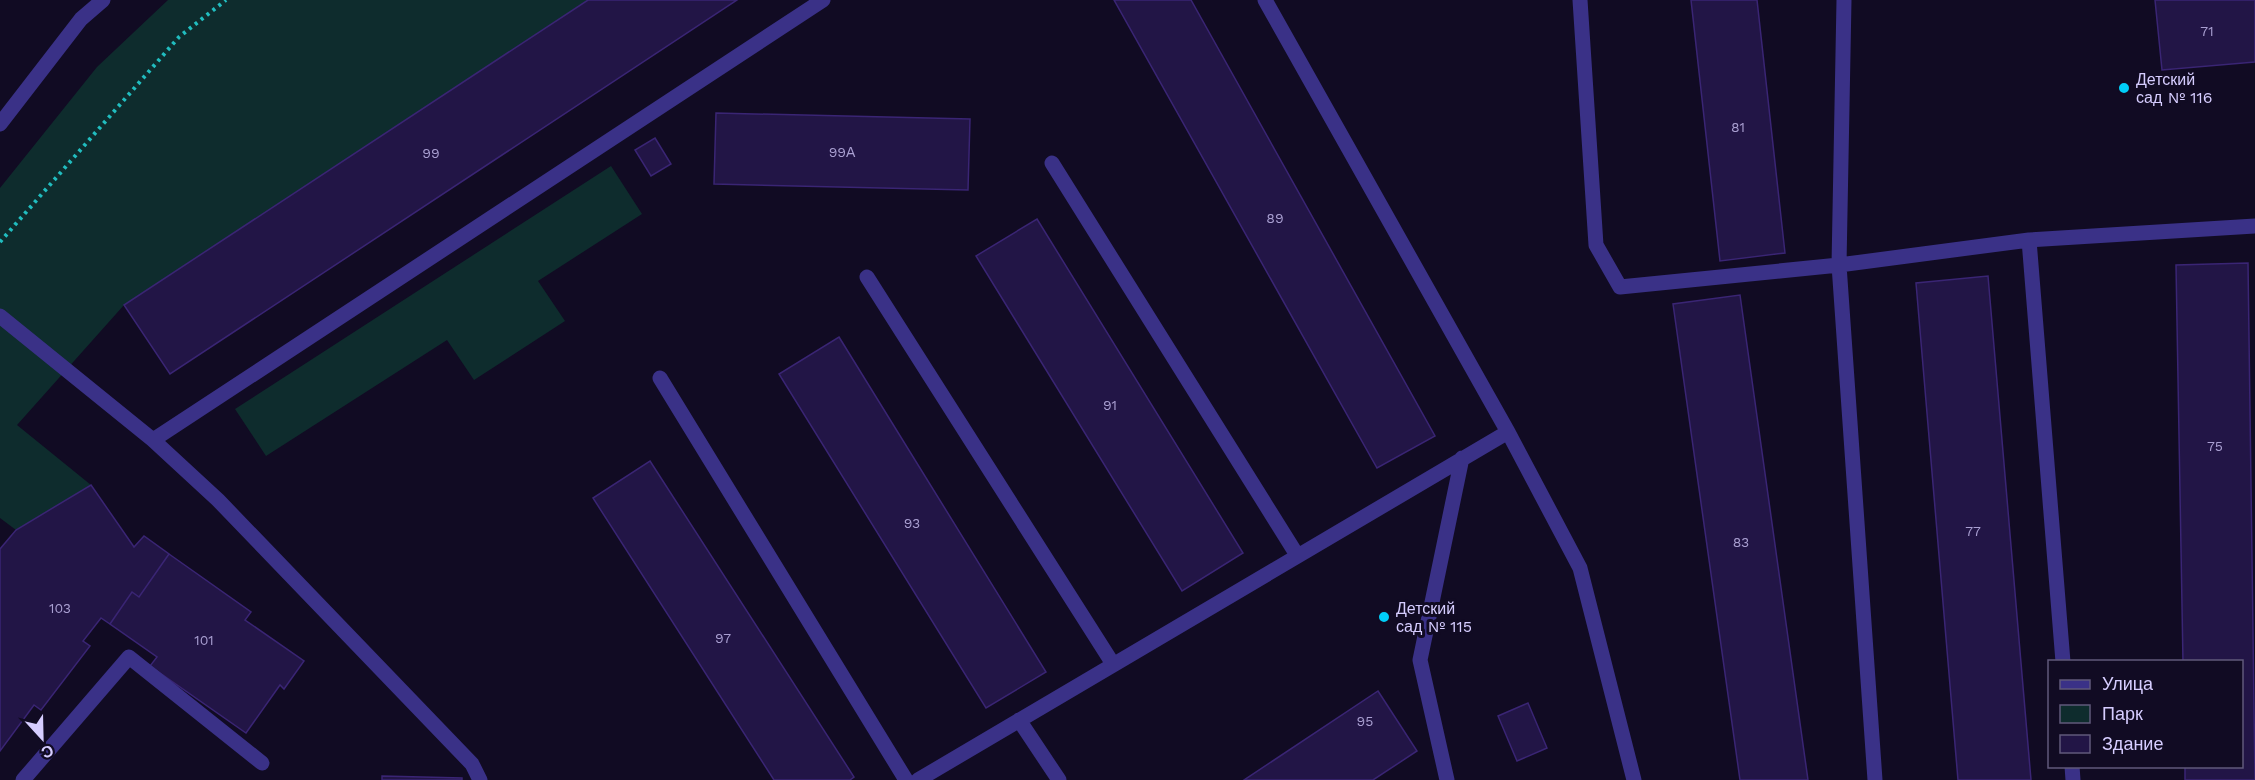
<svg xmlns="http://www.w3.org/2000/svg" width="2255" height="780" viewBox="0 0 2255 780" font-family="'Work Sans',sans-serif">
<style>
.green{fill:#0e2c2d}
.building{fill:#221546;stroke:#3a2574;stroke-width:1.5}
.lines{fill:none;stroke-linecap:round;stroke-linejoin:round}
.path{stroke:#21bdbf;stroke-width:4;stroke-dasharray:3 4.5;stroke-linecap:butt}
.minor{stroke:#3a3187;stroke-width:15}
.poi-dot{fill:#00cef8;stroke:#110b23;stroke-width:2}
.labels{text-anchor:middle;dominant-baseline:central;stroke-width:6;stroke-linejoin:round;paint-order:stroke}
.number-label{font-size:14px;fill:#a99fd1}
.poi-label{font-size:16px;fill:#d6cdff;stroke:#110b23;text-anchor:start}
</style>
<rect width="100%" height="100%" fill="#110b23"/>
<path class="green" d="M168,0H588L124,305L17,425L91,485L16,530L0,518V188L97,67Z
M611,166L642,214L538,281L565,321L474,380L447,340L266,456L235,409Z"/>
<path class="building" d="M588,0H737L170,374L124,305Z
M1114,0H1191L1435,436L1377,468Z
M1691,0H1757L1785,253L1720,261Z
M2155,0H2255V62L2162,70Z
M716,113L970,119L968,190L714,184Z
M655,138L671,164L651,176L635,150Z
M1037,219L1243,553L1182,591L976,256Z
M2248,263L2255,780H2185V766H2242V662H2183L2176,265Z
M1988,276L2031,780H1958L1916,283Z
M1740,295L1808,780H1740L1673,304Z
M839,337L1046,672L986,708L779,374Z
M650,461L854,777L850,780H774L593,498Z
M91,485L134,547L144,536L169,554L139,597L132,592L110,624L101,618L83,641L90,646L41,710L34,705L0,751V549L16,530Z
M169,554L251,612L245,620L304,661L284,689L280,685L246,733L150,666L157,657L110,624L132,592L139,597Z
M1378,691L1417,751L1373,780H1244Z
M1528,703L1547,748L1517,761L1498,716Z
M382,776L462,778V780H382Z"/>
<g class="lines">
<path class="path" d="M0,242L179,37L226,0"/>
<path class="minor" d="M1265,0L1508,432
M1580,0L1596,245L1620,287L1839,265L1844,0
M0,124L81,19L103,0
M1052,163L1297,555
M867,277L1113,664
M0,316L153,440L218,500L472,764L480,780
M660,378L906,780
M153,440L823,0
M2063,662L2029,240L2255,226
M1019,720L1059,780
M2072,766L2073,780
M23,780L129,657L262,763
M918,780L1508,432L1580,568L1634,780
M1447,780L1420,660L1462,458
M1875,780L1839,265L2029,240"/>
</g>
<g class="poi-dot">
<circle cx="2124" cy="88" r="6"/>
<circle cx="1384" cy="617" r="6"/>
</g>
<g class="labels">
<g class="number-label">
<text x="2207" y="31">71</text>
<text x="1738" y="127">81</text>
<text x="842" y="152">99А</text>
<text x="431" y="153">99</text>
<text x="1275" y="218">89</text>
<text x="1110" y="405">91</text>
<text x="2215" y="446">75</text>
<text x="912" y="523">93</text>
<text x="1973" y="531">77</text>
<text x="1741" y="542">83</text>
<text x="60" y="608">103</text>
<text x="723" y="638">97</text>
<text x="204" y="640">101</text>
<text x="1365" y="721">95</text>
</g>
<g class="poi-label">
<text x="2136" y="79">Детский<tspan x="2136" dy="18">сад № 116</tspan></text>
<text x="1396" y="608">Детский<tspan x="1396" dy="18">сад № 115</tspan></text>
</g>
</g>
<rect x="2048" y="660" width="195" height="108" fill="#110b23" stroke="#60597b" stroke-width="1.5"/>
<rect x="2060" y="680" width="30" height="9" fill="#3a3187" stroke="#60597b" stroke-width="1.5"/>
<text x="2102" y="690" font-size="18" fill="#d6cdff">Улица</text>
<rect x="2060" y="705" width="30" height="18" fill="#0e2c2d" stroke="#60597b" stroke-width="1.5"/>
<text x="2102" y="720" font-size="18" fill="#d6cdff">Парк</text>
<rect x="2060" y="735" width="30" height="18" fill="#221546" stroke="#60597b" stroke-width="1.5"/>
<text x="2102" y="750" font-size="18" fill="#d6cdff">Здание</text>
<g transform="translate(42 738) rotate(158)" stroke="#110b23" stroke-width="4.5" paint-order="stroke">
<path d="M0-4.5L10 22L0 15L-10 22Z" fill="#d6cdff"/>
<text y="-9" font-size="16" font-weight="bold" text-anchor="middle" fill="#d6cdff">С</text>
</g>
</svg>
